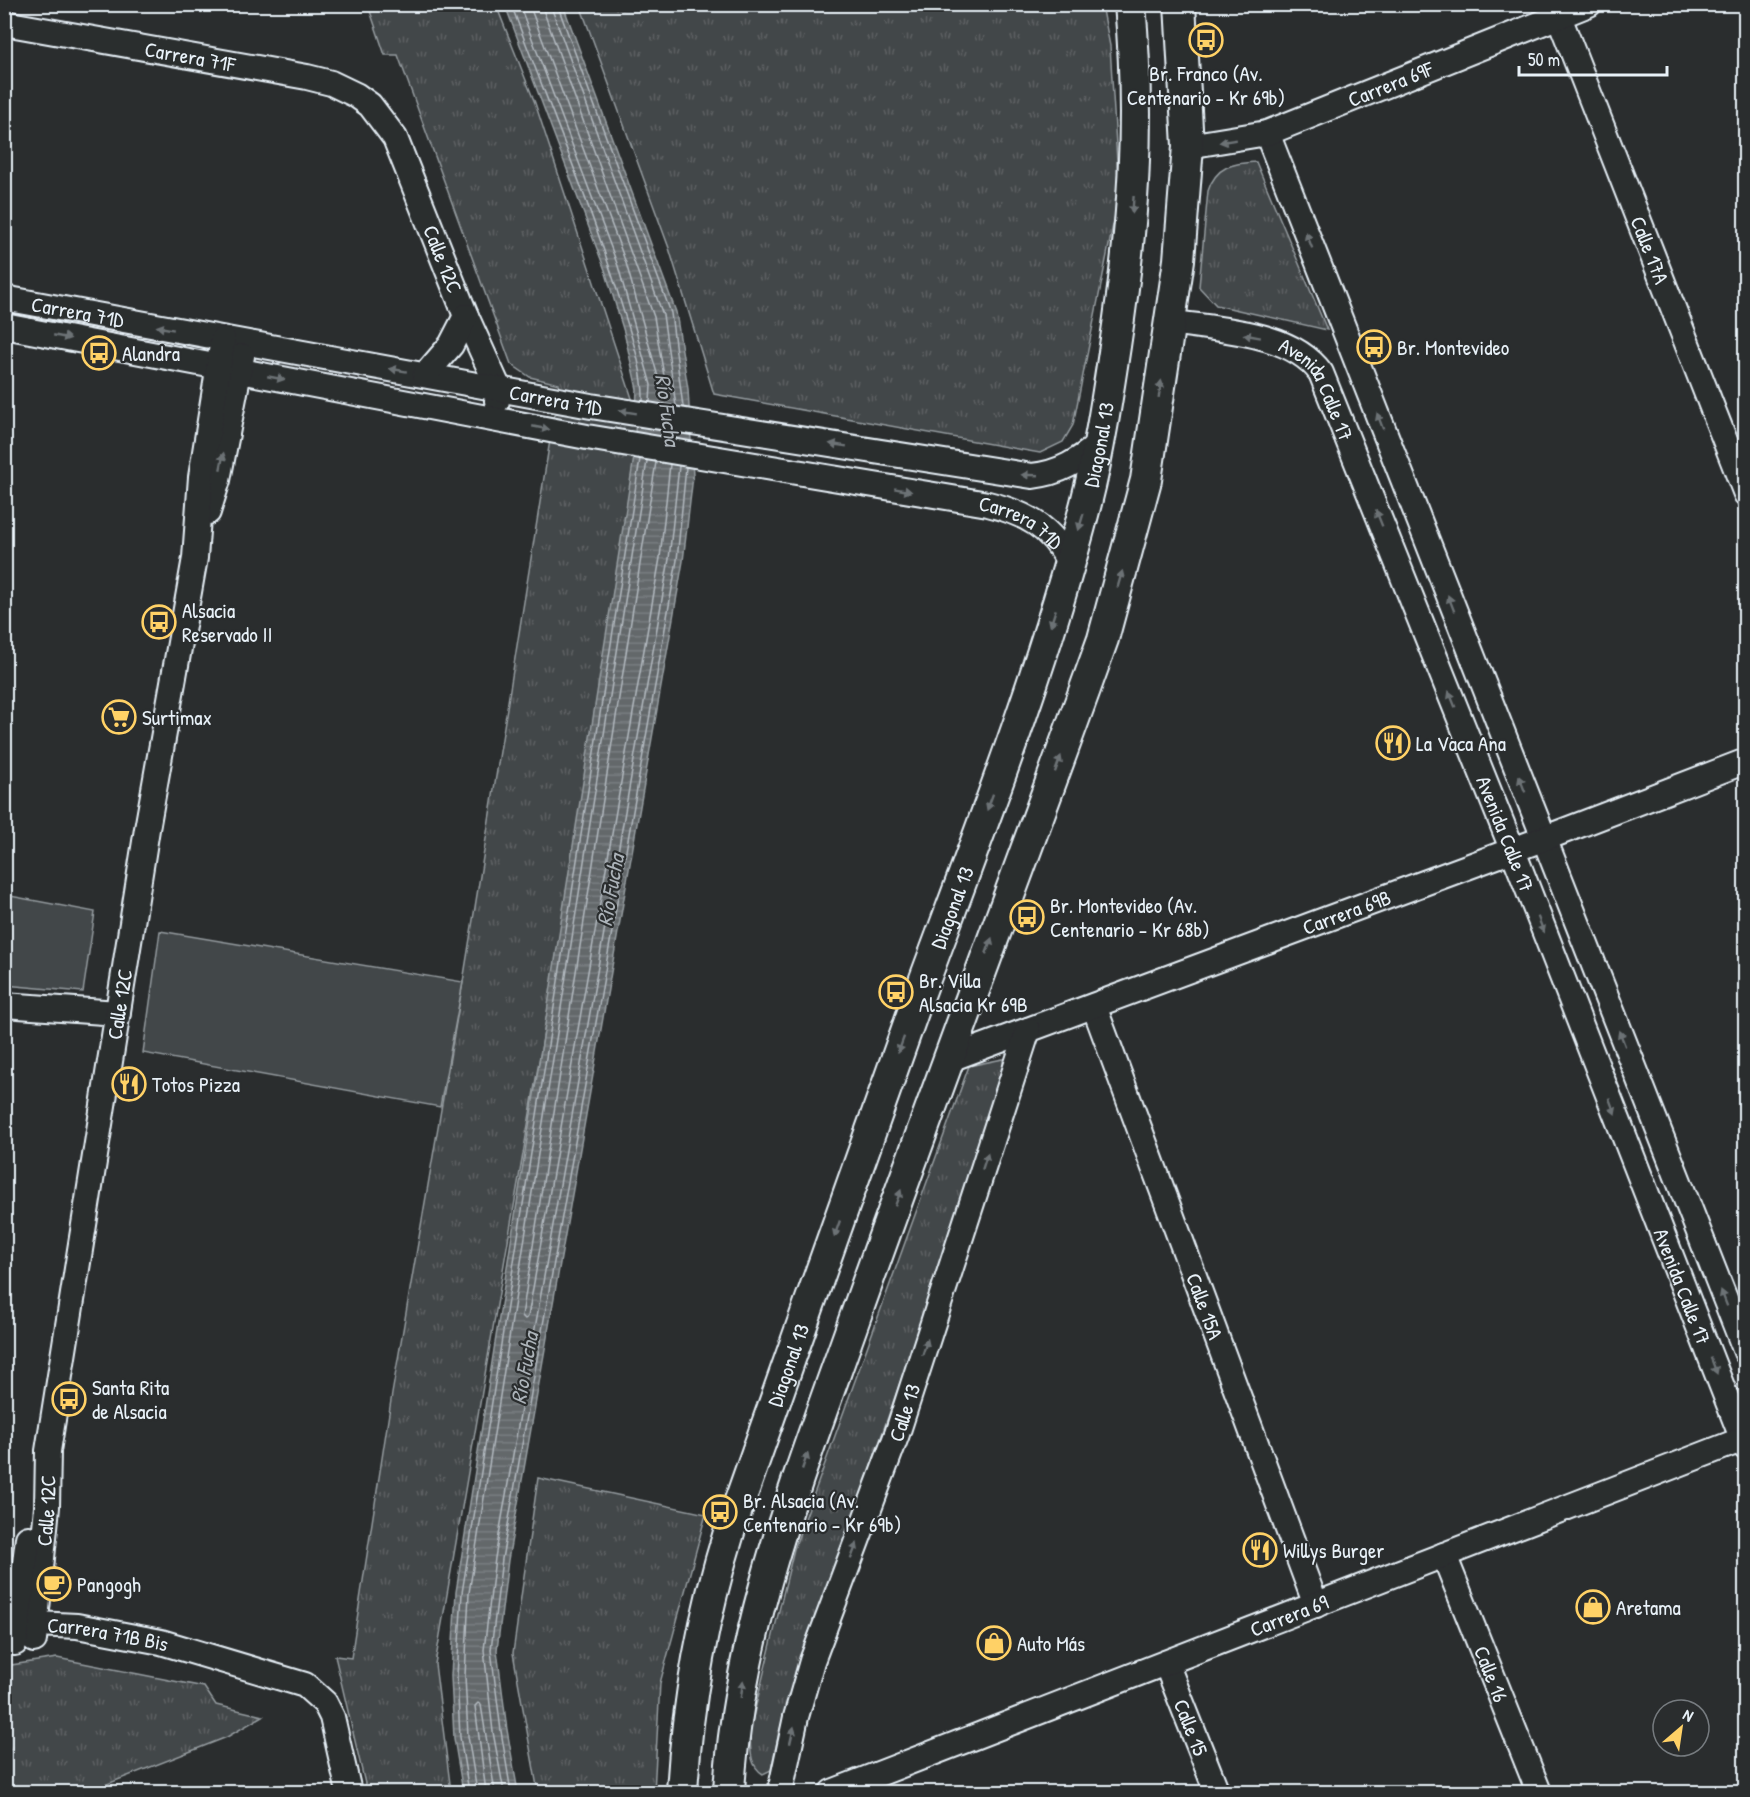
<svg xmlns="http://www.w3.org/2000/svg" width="1750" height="1797" viewBox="0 0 1750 1797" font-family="'Patrick Hand',sans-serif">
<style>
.grass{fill:url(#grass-tufts);stroke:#959ca0;stroke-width:1.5}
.park{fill:#424648;stroke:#959ca0;stroke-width:1.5}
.water{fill:url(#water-rules);stroke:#989fa3;stroke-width:1.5}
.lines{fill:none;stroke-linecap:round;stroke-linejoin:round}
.shore{stroke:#b3bac0;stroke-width:1.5}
.minor-casing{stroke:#e8f1f8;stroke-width:28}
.major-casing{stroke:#e8f1f8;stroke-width:34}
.minor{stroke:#2a2d2e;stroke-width:24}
.major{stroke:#2a2d2e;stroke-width:30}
.oneway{fill:#6c7275}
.labels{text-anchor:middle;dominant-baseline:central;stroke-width:4.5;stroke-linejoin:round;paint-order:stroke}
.street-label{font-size:21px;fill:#e8f1f8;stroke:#2a2d2e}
.poi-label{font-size:21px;fill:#e8f1f8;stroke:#2a2d2e;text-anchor:start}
.water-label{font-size:22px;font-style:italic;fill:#acb3b9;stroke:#2a2d2e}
</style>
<defs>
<pattern id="grass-tufts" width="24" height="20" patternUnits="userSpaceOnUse" patternTransform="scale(1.5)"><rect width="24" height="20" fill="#424648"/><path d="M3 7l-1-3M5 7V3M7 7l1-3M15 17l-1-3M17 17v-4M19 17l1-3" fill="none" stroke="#5d6163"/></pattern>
<pattern id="water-rules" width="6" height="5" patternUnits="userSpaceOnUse" patternTransform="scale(1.5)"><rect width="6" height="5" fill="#63686b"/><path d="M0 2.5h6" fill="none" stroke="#797e81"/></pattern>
</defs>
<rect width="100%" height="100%" fill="#2a2d2e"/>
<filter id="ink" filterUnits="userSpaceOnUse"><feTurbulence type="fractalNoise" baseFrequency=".0167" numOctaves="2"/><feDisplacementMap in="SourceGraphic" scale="12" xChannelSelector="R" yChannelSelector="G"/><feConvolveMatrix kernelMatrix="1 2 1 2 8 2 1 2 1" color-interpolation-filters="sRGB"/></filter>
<g filter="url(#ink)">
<path class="grass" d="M368,5H496L535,103L646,441L435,1664L451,1792H367L335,1656L351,1658L392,1394L463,982L559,384L530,377L511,364L398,55H385Z
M580,5H1102L1110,46L1119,195L1073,425L1063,442L1040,453L714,394L669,248Z
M1256,162L1327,330L1216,305L1199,287L1208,191C1216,166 1233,163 1256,162Z
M1003,1059V1085L779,1732L771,1770L763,1774C748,1765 751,1746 750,1730L794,1549L969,1066Z
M538,1478L706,1514L660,1683L654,1792H538L513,1653Z
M57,1658L204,1687L216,1705L263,1716L227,1737L87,1792H5V1666Z"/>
<path class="park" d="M5,895L95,912L83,992L5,985Z
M160,931L463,982L440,1107L143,1053Z"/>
<path class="water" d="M505,5H563L676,312L688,389L693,476L683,561L508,1560L497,1650L507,1730L518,1792H463L454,1738L451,1676L456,1592L634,457L637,389L624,332L605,270Z"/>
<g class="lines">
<path class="shore" d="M511,4C548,104 590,202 621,303C630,333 644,369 643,401
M519,4L618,266L651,385L650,402
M529,4L626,263L658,377L662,379L664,376L654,317L541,4
M550,4L663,315L676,406
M557,4L671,313L683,407
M656,462L522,1316L525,1319L528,1317L660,558L670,464
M469,1792L460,1737L457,1676L462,1593L640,459
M477,1792L468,1736L465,1676L469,1593L647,461
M486,1792L475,1706L478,1703L481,1705L495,1792
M504,1792L493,1732L484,1650L495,1558L669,559L679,466
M511,1792L501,1731L491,1650L502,1559L677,560L686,467"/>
<defs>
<g id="minor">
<path id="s1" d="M1554,4L1746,494"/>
<path id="s2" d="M4,23L307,77L331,83L356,95L370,105L395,138L466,316L499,389L497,401"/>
<path d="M1267,133L1746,1352"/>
<path id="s3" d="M1188,146L1267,133L1589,4"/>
<path id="s4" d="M4,298L591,406L1032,476C1060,473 1079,461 1100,443"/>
<path id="s5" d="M1170,322C1218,330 1291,331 1321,373L1513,851L1746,1448"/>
<path id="s6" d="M4,326L587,437L988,504C1025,513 1051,527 1069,562"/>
<path d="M425,375L451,345L466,316"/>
<path d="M208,512L218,480L242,356"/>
<path d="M4,1005L118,1013"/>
<path id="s7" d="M1094,1006L1316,1605"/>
<path id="s8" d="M947,1060L1556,834L1746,761"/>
<path id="s9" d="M1444,1555L1539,1792"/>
<path id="s10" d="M4,1633L36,1624L77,1626L161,1642L305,1685L325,1703L332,1717L349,1792"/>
<path id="s11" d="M34,1640L47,1507L48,1451L147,829L195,558L201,477L223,339"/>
<path d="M15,1643L28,1538"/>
<path id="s12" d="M1166,1663L1217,1792"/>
<path id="s13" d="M780,1792L796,1717L812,1661L897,1434L1028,1030"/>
<path id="s14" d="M832,1792L1746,1438"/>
</g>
<g id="major">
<path id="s15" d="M682,1792C687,1702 703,1616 730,1529C793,1351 855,1172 919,995C979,833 1043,671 1086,503C1099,452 1107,399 1115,346C1133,227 1141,125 1130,4"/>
<path d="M729,1792C738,1624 803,1466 858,1309C932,1101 1010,895 1085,689L1103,639L1146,480L1179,260L1188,146L1180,4"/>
</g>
</defs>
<use href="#minor" class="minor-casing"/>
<use href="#major" class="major-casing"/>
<use href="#minor" class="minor"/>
<use href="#major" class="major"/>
</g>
<defs><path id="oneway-solid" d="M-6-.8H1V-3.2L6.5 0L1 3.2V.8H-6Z" transform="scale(1.5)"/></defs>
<g class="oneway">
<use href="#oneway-solid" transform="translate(1228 141) rotate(171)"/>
<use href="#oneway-solid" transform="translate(1133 205) rotate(94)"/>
<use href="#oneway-solid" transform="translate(1309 240) rotate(-111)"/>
<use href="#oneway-solid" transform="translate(165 328) rotate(-170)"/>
<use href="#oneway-solid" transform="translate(1252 336) rotate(-170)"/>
<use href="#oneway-solid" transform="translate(62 337) rotate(11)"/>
<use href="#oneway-solid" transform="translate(398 370) rotate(-170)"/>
<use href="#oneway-solid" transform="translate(276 378) rotate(11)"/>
<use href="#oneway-solid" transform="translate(1160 389) rotate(-81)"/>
<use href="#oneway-solid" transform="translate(628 412) rotate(-171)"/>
<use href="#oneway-solid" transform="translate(1380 421) rotate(-111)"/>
<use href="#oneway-solid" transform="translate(541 428) rotate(11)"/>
<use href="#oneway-solid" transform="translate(838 445) rotate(-171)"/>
<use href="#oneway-solid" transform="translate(222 461) rotate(-79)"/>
<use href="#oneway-solid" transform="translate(1030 475) rotate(-178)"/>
<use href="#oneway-solid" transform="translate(903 490) rotate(10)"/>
<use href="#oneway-solid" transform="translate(1379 518) rotate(-112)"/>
<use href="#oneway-solid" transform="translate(1081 522) rotate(106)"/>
<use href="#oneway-solid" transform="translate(1120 579) rotate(-74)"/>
<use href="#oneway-solid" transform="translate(1451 603) rotate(-111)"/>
<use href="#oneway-solid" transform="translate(1053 618) rotate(108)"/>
<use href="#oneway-solid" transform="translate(1452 699) rotate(-112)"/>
<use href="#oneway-solid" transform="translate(1058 764) rotate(-70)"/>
<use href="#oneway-solid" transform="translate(1522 784) rotate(-111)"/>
<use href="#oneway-solid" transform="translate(990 802) rotate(110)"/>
<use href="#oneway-solid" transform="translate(1541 925) rotate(69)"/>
<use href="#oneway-solid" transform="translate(989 946) rotate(-70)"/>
<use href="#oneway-solid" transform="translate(1622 1038) rotate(-111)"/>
<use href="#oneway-solid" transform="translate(901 1045) rotate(110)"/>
<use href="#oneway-solid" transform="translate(1612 1106) rotate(69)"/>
<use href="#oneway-solid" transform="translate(985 1161) rotate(-72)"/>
<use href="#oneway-solid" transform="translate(898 1198) rotate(-70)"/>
<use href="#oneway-solid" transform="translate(837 1229) rotate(109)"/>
<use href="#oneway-solid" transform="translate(1724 1298) rotate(-111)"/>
<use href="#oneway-solid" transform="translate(925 1347) rotate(-72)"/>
<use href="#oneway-solid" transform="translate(1714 1366) rotate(69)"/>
<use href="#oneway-solid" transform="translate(805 1461) rotate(-71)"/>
<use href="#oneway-solid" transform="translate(854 1551) rotate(-69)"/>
<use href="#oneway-solid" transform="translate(742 1689) rotate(-82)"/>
<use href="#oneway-solid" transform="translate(792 1735) rotate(-77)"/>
</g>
</g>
<defs>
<symbol id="bus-ring" viewBox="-11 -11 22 22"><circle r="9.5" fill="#2a2d2e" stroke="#ffd166" stroke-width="1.5"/><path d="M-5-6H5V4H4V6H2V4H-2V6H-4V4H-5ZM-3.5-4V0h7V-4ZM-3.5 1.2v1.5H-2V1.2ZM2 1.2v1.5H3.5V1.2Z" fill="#ffd166"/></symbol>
<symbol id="supermarket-ring" viewBox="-11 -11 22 22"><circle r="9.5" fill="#2a2d2e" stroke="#ffd166" stroke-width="1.5"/><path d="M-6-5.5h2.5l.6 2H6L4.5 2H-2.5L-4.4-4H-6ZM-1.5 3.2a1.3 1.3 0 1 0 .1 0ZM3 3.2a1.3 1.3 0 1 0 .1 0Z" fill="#ffd166"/></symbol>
<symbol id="restaurant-ring" viewBox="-11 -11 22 22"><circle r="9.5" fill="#2a2d2e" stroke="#ffd166" stroke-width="1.5"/><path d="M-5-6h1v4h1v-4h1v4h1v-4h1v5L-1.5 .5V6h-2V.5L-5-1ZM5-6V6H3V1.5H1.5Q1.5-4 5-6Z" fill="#ffd166"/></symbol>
<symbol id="cafe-ring" viewBox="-11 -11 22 22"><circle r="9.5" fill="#2a2d2e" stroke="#ffd166" stroke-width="1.5"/><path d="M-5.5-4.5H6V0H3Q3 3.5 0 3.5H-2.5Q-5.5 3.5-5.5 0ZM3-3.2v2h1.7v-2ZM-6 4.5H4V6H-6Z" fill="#ffd166"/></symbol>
<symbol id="shop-ring" viewBox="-11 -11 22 22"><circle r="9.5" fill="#2a2d2e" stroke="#ffd166" stroke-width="1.5"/><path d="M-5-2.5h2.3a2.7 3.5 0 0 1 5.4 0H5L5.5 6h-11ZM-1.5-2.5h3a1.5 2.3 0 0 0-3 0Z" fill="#ffd166"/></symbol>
</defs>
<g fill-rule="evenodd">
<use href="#bus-ring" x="1187" y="21" width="38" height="38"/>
<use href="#bus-ring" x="1355" y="328" width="38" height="38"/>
<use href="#bus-ring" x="80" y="334" width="38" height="38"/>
<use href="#bus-ring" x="140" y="603" width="38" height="38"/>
<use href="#supermarket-ring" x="100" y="698" width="38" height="38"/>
<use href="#restaurant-ring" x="1374" y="724" width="38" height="38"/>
<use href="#bus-ring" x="1008" y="898" width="38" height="38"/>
<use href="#bus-ring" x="877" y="973" width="38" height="38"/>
<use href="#restaurant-ring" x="110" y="1065" width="38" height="38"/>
<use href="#bus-ring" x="50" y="1380" width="38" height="38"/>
<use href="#bus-ring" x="701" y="1493" width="38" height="38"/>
<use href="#restaurant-ring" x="1241" y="1531" width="38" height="38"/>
<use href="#cafe-ring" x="35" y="1565" width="38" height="38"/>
<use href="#shop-ring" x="1574" y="1588" width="38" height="38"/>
<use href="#shop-ring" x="975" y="1624" width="38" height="38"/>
</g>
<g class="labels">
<g class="street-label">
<text stroke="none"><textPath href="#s2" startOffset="189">Carrera 71F</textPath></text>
<text stroke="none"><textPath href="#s3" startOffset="213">Carrera 69F</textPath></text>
<text stroke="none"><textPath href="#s1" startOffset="264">Calle 17A</textPath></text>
<text stroke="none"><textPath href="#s2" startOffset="549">Calle 12C</textPath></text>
<text stroke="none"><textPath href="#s4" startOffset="75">Carrera 71D</textPath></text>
<text stroke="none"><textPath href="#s5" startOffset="174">Avenida Calle 17</textPath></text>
<text stroke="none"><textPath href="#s4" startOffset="561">Carrera 71D</textPath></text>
<text stroke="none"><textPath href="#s15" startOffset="1414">Diagonal 13</textPath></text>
<text stroke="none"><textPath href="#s6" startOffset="1038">Carrera 71D</textPath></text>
<text stroke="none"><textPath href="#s5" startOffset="660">Avenida Calle 17</textPath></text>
<text stroke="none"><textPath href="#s15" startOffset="928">Diagonal 13</textPath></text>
<text stroke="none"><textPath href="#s8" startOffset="426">Carrera 69B</textPath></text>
<text stroke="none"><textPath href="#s11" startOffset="642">Calle 12C</textPath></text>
<text stroke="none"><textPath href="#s5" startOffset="1146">Avenida Calle 17</textPath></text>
<text stroke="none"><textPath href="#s7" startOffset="320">Calle 15A</textPath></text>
<text stroke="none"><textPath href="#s15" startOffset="442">Diagonal 13</textPath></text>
<text stroke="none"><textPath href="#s13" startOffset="400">Calle 13</textPath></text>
<text stroke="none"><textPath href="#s11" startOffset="130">Calle 12C</textPath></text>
<text stroke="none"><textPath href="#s14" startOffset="490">Carrera 69</textPath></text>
<text stroke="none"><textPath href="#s10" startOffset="106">Carrera 71B Bis</textPath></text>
<text stroke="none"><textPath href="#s9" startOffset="128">Calle 16</textPath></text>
<text stroke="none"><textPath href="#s12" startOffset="69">Calle 15</textPath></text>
</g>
<g class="poi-label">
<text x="1206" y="73" text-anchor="middle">Br. Franco (Av.<tspan x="1206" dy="24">Centenario - Kr 69b)</tspan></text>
<text x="1397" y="347">Br. Montevideo</text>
<text x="122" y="353">Alandra</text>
<text x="182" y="610">Alsacia<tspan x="182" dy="24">Reservado II</tspan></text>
<text x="142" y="717">Surtimax</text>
<text x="1416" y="743">La Vaca Ana</text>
<text x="1050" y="905">Br. Montevideo (Av.<tspan x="1050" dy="24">Centenario - Kr 68b)</tspan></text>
<text x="919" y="980">Br. Villa<tspan x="919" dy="24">Alsacia Kr 69B</tspan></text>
<text x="152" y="1084">Totos Pizza</text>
<text x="92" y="1387">Santa Rita<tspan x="92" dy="24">de Alsacia</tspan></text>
<text x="743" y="1500">Br. Alsacia (Av.<tspan x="743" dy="24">Centenario - Kr 69b)</tspan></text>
<text x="1283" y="1550">Willys Burger</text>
<text x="77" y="1584">Pangogh</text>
<text x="1616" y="1607">Aretama</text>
<text x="1017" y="1643">Auto Más</text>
</g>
<g class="water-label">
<text transform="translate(668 410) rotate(82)">Río Fucha</text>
<text transform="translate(610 890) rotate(-80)">Río Fucha</text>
<text transform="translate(524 1368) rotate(-80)">Río Fucha</text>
</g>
</g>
<rect width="1750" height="1797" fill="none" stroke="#2a2d2e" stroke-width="24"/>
<rect x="12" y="12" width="1726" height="1773" fill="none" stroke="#e8f1f8" stroke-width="2" filter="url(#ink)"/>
<g transform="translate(1681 1728) rotate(29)"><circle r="28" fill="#2a2d2e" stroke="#767b7f" stroke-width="1.5"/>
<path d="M0-4.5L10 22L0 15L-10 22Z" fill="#ffd166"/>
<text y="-9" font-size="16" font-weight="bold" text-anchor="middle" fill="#e8f1f8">N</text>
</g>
<path d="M1519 66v9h148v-9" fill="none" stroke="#e8f1f8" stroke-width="3"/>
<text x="1528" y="66" font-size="18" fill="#e8f1f8" stroke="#2a2d2e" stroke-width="4.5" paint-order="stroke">50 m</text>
</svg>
